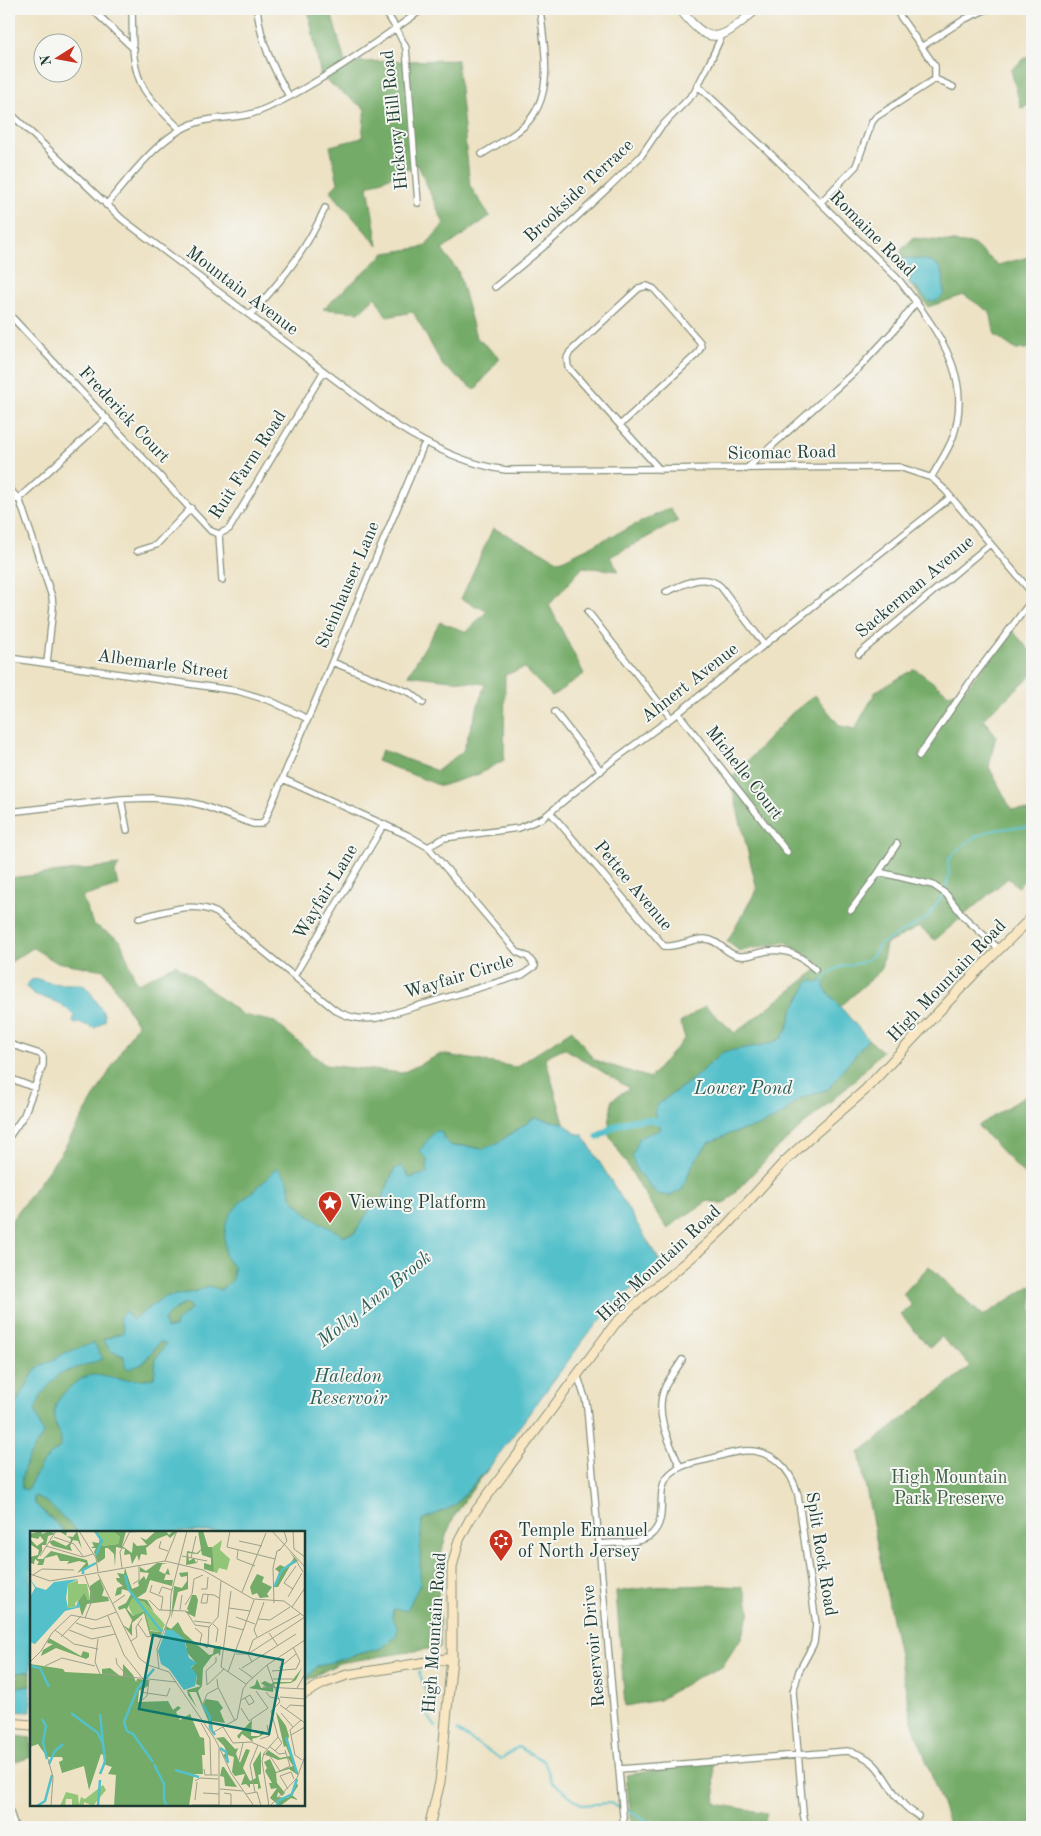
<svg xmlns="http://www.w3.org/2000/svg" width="1041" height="1836" viewBox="0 0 1041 1836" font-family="'Old Standard TT',serif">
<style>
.forest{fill:#74ab68;stroke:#4a744e}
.water{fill:#53c0ca;stroke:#397e7f;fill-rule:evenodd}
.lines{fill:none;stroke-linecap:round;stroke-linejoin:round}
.stream{stroke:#53c0ca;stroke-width:2}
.canal{stroke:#53c0ca;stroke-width:7}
.minor-casing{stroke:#86907c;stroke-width:8}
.tertiary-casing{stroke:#86907c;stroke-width:10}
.secondary-casing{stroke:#86907c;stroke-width:11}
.minor{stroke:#fff;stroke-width:5.5}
.tertiary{stroke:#fff;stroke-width:8}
.secondary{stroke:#f9e7c3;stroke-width:9}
.labels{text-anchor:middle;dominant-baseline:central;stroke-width:4;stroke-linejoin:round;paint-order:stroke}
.street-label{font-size:18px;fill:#1f3d34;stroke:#f6f6f2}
.poi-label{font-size:18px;fill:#1f3d34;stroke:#f6f6f2;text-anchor:start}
.park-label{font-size:18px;fill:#3c5f45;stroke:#f6f6f2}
.water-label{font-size:19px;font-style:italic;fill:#2c5e5a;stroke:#f6f6f2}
.inset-river{fill:none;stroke:#53c0ca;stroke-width:2.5}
.inset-road{fill:none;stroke:#9ba08a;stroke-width:1}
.view{fill:#0f766e;fill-opacity:0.15;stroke:#0f766e;stroke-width:2.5}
.inset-edge{fill:none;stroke:#1f3d34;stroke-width:2.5}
</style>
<rect width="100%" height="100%" fill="#f6f6f2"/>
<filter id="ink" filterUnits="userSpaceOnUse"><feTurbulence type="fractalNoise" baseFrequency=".02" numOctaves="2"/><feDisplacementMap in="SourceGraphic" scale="10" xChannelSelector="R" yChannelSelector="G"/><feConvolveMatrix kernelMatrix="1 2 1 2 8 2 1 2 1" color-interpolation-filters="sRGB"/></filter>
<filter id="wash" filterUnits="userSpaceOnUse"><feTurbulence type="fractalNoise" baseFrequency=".0096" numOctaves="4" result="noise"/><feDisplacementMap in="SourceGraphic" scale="20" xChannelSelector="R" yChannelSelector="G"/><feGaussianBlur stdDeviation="1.12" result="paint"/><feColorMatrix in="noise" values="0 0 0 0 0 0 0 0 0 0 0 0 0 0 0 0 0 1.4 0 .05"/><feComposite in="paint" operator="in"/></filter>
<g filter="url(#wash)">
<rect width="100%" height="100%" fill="#ede2c4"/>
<path class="forest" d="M308,9H330L345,62L457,60L470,186L490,216L442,250L458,271L476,337L500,358L475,390L443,366L413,312L387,317L375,297L359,312L323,309L385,253L424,247L444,224L418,165L368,186L378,246L330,191L338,183L330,146L362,138L365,109L321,77Z
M1032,52V104L1021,108L1011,70Z
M913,238L973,244L998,265L1032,256V348L1016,350L995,335L990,312L964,295L928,307L898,266L902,249Z
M670,508L678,521L610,557L619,571L583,567L549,605L584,674L552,696L524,668L505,675L504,760L479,774L441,786L377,761L382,750L437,771L463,751L485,684L408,675L440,622L467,632L487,611L461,599L493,528L560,561Z
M1012,630L1032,653V675L983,719L996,735L989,767L1011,809L1032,811V873L1018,887L1008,878L935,940L919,927L886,944L881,970L840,1007L824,988L821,981L818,983L808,984L792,1012L789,1025L782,1038L692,1080L659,1103L657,1121L661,1129L656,1133L637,1171L657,1194L670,1196L682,1190L693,1164L708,1143L732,1133L759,1126L780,1116L799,1099L828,1089L868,1039L882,1051L855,1080L774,1151L724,1204L708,1201L674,1223L668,1229L653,1208L608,1133L612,1100L629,1088L564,1048L545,1057L564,1123L534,1118L496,1144L482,1149L466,1146H451L444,1139L441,1131L427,1159V1173L410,1178L395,1169L382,1198L373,1204L355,1233L343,1236L309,1216L291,1197L288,1180L277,1168L272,1175L242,1200L232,1281L221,1290L209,1286L194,1292L164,1297L132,1320L124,1332L103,1339L111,1351L142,1365L160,1342L166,1344L156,1358L154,1378L133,1381L113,1378L55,1425L61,1436V1446L42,1463L27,1490L21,1489C19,1469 31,1451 43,1435L35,1410L41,1394L58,1374L103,1359L76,1350L65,1353L36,1369L16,1404L9,1406V1224L63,1150L137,1024L104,970L56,962L33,948L9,963V878L119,865L115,872L118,886L82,897L93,924L120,940L137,984L176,964L243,1015L275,1022L325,1065L402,1073L441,1054L516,1067L572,1030L594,1060L650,1078L685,1038L680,1023L705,1006L735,1033L822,966L786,942L740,951L727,942L757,889L730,780L792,713L815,695L840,726L855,729L876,691L915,669L949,694L966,688Z
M1032,1092V1183L978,1126Z
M929,1266L983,1316L1032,1285V1827H950L912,1721L859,1453L971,1366L941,1337L930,1348L901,1315L912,1305L903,1294Z
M185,1304H189L191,1309L176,1322L175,1327L166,1329L164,1321C169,1312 176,1308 185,1304Z
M491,1465C476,1486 456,1508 447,1533C434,1569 440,1610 440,1647L339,1663L304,1682L316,1667L355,1655L382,1648L398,1628L392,1617L394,1609L420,1546L422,1520L454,1506Z
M37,1496L48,1503L78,1532H65L57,1523L35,1504L34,1497Z
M707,1585L742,1587L746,1595L750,1612L741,1638L722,1667L694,1679L659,1700L625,1706L616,1592L651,1587Z
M31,1671V1686L9,1689V1674Z
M9,1735L31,1738V1757L9,1764Z
M713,1761L716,1804L767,1813L764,1825L758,1827H632L626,1775Z"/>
<path class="water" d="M904,258L926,260L940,267L943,275L944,294L937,301H929L915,286H911L909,283L911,278L901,264Z
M38,979C45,982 54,984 62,984C84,984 85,982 97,1003C101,1009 106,1014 104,1021L95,1028L80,1023L75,1024L73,1022L74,1015L61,1004L34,994L25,986L31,980Z
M812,980L818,983L821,981L825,985L824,988L868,1039L828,1089L799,1099L780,1116L759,1126L732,1133L708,1143L693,1164L682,1190L670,1196L657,1194L637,1171L632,1156L639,1138C647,1133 655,1133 661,1129L654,1112L659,1103L692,1080L723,1052L769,1044L782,1038L789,1025L792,1012L808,983Z
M534,1118L564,1123L575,1133L583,1135L662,1265L656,1272L638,1284L616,1303L588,1334L491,1465L454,1506L422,1520L420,1546V1584L407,1610L393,1609L392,1617L398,1628L396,1636L382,1648L355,1655L316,1667L304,1682V1532H78L48,1503L36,1496L34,1497V1503L65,1532H31V1671L9,1674V1406L16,1404L36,1369L65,1353L94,1343L103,1359L59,1374L42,1394L35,1410L43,1435C32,1451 19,1469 22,1489L27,1490L42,1463L61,1446C62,1431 53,1426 54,1413C54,1398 79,1376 93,1375C99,1375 106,1377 112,1378C127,1380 140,1380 154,1378L156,1358L166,1344L160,1342L142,1364L130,1369L125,1367L124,1356L111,1351L103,1340L124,1332L119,1317L126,1311L132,1320L164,1297L194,1292L209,1286L221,1290L232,1281L234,1268L225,1256C225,1247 224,1229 227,1221C236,1200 264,1186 277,1167L288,1180L291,1197L309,1216L344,1236L355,1233L373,1204L382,1198L395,1169L401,1166L410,1178L427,1173V1159L419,1151L435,1131H441L444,1139L451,1146H466L482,1149L496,1144ZM185,1304H189L191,1309L176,1322L175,1327L166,1329L164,1321C169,1312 176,1308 185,1304Z
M31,1686V1712L9,1711V1689Z"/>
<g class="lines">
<path class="stream" d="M945,891L949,875L948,860C972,831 996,827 1032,827
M821,985C824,980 827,975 831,972C849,958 867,972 879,945L927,918L943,895
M419,1672L427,1695V1715L436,1727
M457,1731L501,1759L518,1747L544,1761L552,1782L582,1805L610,1803L621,1807
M625,1809L658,1827"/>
<path class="canal" d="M598,1137C616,1124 633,1116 657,1121"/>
</g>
</g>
<g filter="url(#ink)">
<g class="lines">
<defs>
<path id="minor" d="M92,9L134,49
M132,9C133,35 130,65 144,89C153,104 168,117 180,129
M257,9C261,43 272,66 289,96
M384,9L396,28L406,48L418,203
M895,9L935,66V79L953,87
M921,47L965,19L987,9
M698,86L773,156L899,280L916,302L896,328L860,367L746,469
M9,112L122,219L394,424C427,445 467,465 506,470L899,467L932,478L945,490L1032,593
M482,154C496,145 512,137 524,126C556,96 544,47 540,9
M821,202L856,166L872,122L876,117L935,79
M106,205C131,176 163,130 202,121C226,116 246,119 269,107C324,81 373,44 423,9
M495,287L553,239L608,188L641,156L660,128L694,93L709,64L722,35
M916,302C946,344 971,383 953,437C948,451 938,465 931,478
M9,314L211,531L219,534
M250,315C281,281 306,251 325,208
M620,425L697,354L701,347L700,342L654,289L647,286L639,288L570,352L567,358L568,367L660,470
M9,488L20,501L52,597L53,607L47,663
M9,500L18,499L107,418
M137,551L156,545L191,508
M222,580L219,534L229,529L324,371
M666,592C683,585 705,571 721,587L764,644
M588,612L671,718
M859,654L990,544
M9,658L238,691L271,701L308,719
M332,662L411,693L423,703
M555,712L601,771
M678,713L787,852
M919,756L974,676L1032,600
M121,799L127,830
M9,812L121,799L152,798L184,801L201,805L253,824H261L265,820L425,442
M550,812L664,946C678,948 691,938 705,939C719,940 724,952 735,955C743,958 751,955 758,953C782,947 797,952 815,969
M428,847L444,838L519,828L543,818L611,762L678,713L951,497
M877,875L897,844
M851,910L877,875L883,873L933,885L946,894L964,917L999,949
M139,918C165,912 192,900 217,913L335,1010C349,1018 361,1020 377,1018L522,975L535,966L528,957L517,952L428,847L407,835L283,779
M294,976L384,824
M9,1044L40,1054L43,1057V1065L24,1115L9,1137
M9,1078L35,1088
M577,1374L585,1398L587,1408L624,1827
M680,1467C670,1443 653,1414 665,1387C669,1378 677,1369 682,1360
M600,1544C615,1542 640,1545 652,1534C670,1517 653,1490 670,1474C680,1464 697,1462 709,1459C720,1456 732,1452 743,1451C773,1449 791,1469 798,1495L816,1624L814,1643L799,1671L793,1692L803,1813L806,1827
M620,1769L847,1751C882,1757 884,1785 905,1806C909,1810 914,1813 918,1816
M9,1809L15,1827"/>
<path id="tertiary" d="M680,9C712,51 722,38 757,9"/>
<path id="secondary" d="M304,1694L324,1683L347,1675L452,1658
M9,1723L31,1725
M429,1827L440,1782L452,1658V1567L459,1540L470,1519L615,1324L638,1302L699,1251L725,1227L785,1161L813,1135L864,1091L976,972L1032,917"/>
</defs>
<use href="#minor" class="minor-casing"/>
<use href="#tertiary" class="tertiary-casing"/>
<use href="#secondary" class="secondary-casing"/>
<use href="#minor" class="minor"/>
<use href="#tertiary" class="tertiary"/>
<use href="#secondary" class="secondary"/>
</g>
</g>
<defs>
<symbol id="sight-pin" viewBox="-11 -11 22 30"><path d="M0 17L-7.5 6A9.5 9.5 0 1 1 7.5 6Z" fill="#c8321e" stroke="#f6f6f2"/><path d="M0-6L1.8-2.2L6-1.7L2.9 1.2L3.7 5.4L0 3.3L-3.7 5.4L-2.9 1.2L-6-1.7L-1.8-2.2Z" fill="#fff"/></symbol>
<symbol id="synagogue-pin" viewBox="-11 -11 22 30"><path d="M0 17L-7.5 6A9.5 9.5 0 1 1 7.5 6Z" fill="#c8321e" stroke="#f6f6f2"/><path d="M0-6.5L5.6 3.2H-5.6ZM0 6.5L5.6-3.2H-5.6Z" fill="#fff"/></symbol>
</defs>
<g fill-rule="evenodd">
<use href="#sight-pin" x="316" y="1189" width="28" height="38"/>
<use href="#synagogue-pin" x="487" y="1527" width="28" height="38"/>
</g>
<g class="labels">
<g class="street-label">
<text transform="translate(395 120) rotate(-96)">Hickory Hill Road</text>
<text transform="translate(579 191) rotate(-43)">Brookside Terrace</text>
<text transform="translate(872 234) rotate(45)">Romaine Road</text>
<text transform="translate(242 291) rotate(37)">Mountain Avenue</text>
<text transform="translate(124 415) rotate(47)">Frederick Court</text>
<text transform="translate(782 453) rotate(-1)">Sicomac Road</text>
<text transform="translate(248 465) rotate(-57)">Ruit Farm Road</text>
<text transform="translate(348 585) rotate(-67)">Steinhauser Lane</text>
<text transform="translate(915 587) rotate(-40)">Sackerman Avenue</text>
<text transform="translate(163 665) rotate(8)">Albemarle Street</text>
<text transform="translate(690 683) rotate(-38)">Ahnert Avenue</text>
<text transform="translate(744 773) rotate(52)">Michelle Court</text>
<text transform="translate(633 886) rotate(50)">Pettee Avenue</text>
<text transform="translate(326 892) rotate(-59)">Wayfair Lane</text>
<text transform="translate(459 977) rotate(-17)">Wayfair Circle</text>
<text transform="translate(947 981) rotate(-46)">High Mountain Road</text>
<text transform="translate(659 1264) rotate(-43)">High Mountain Road</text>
<text transform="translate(821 1554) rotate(81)">Split Rock Road</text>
<text transform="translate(435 1633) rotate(-86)">High Mountain Road</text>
<text transform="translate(594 1646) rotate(-95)">Reservoir Drive</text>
</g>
<g class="poi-label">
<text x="348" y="1203">Viewing Platform</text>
<text x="518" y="1531">Temple Emanuel<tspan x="518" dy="21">of North Jersey</tspan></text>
</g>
<g class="park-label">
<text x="949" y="1478">High Mountain<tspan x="949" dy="21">Park Preserve</tspan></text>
</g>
<g class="water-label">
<text x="743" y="1089">Lower Pond</text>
<text transform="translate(375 1300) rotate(-39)">Molly Ann Brook</text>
<text x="348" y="1377">Haledon<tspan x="348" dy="22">Reservoir</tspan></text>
</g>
</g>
<g transform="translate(30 1531)">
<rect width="275" height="275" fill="#ede2c4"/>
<path d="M66,0H83L90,6L88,13L72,15ZM192,9L190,19L200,28L197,39L189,37L187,42L184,41L180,18ZM48,49V53H57L60,69H56V63L45,72L46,76L38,77V53ZM102,66L114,71L132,90L135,94L130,101L119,99L115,81L103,85L97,72ZM73,254L76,259L63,275L54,271V275H42V268H36L35,275H30L36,261L48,264L49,274L51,266L55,268Z" fill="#91c678"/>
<path d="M11,0L12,3L20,0L25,3L18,5L16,14H12V20L7,28H13L21,20L57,29L59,36L47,42L56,32L49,30L37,33L39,30H30L27,24L15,27L13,34H7L9,31L5,28L4,33L0,32V26L8,24L9,19L0,13V8L7,15L14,10L10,5L8,8L0,6V3ZM29,0H37L36,5L43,6L47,0L52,18L48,10L43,9L40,15L42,20L23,15L19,11L23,9L36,15L40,12L41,8ZM83,0H96L92,15L102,22L103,11L107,15L117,14L110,6L116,9L126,0H136L139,4L143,0L147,1L140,7L137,4L127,8L116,17L117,24L111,23L109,30L107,24L102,33L100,23L94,24L95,18L86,16L85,36L84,23L78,17H75V27L68,32L64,21L66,17H61L64,15L62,11L69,12L70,6L72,15L88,13L90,6ZM168,0H173L178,16H182L184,41L174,38V32L181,34V27L172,24L171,19L168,23L158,22L159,30L164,27L166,32L168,28L167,32L156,34L157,20L167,22L171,18ZM259,20L268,30L260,35L248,56H244L249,41L245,38L250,34L257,37L264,27ZM127,32H138L132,33L129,40L135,43L138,37L140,44L136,43L134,49H143L142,55L120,49L116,61L107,67L117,69L124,81L114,71L102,67L97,78L103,85L115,80L120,100L130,101L134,96L129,108L128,104L120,105L114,82L102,92V105L93,94L99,98L102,89L95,77L89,79L88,76L96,72L102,61L92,58L91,63L85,65L87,57L93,55L87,50L86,47H90L87,42L94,43L95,37L102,58L109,55L108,51L114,45L116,49L119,42L110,41V36L116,40ZM158,41V58L148,61L141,88L144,55L152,57L157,50V45L151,46L149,42ZM227,43L234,46L232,51L242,56L237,63L239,66L230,67L227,62L222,64L220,56ZM70,48L74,58L72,65L78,66L79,70L57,73L52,85L48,70L55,62L57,69H60V55ZM162,64H166L168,69L165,86L155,81L159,80L157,78ZM148,91L154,102L179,124L183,123L184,115H191L190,125L188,122L182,125L173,137L172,155L168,160L173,174L176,168L188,170L193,177L190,180L195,192L182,190L183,201L166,161H159L167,177L158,164L157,159L171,155L166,153L167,145L161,137L166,132L147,110L157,117L154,108L136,99L134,110L147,111L143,113L133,110L136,95L141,98ZM19,107L51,125L53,120L59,122V126L56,128L26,117L11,125L13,119L23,113L17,112ZM0,133L33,138L35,141L72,143V138L80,137L90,145H93V133L103,144L106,151L107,148L119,149L118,155L109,160L108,171L138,170L143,179L148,175L151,177L146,181L150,189L160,183L170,206L174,207L175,224H172L173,243H164L159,275H84L86,244L78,243L82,236L73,233L76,225L71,223L59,259L54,235L32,242L29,231L33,229L32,226H17L8,213L0,216ZM272,137L266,149L261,152L244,153L243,161L219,157L225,154L227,148L231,157L236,156L231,152L235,150L241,153L244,151H261ZM246,181L256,195L259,205L257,212L268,242V244L259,238L246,242L247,252L255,262L252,265L248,261L247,266L258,267L267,252L268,255L262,264L268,269L261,267L250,275L240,267L247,257L241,258L239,252H242L235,240L237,237L234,231L240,228L246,241L263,235L258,227L248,229L235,223L238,219L250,227L260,225L256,215L254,216ZM222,189L221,205H229L232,200L236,202L229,206L222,208L223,211L212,203L209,208L207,205ZM194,206L205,218L208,217L206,223L210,232L216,218L220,219L213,237L220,250L226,247L223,233L231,220V243L228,244L231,257L228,258V253H220V257L216,253L211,254L215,243L205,245L202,241L204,226L198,224V232L193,224L197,222L194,215L186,207ZM192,236H194L207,256L195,255L194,246L190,245Z" fill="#74ab68"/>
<path d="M0,48L6,56L16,59L24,51L48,48L38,53L36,67L38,77L46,76L48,70L51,76L35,80L5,113L0,111V66L5,57ZM136,99H143L154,108L159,127L167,132L161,136L167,144L165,155L154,159L139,138L131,133L128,120Z" fill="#53c0ca"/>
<path class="inset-river" d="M65,0L72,10L66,24M53,43V39L66,32M95,44L99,59L132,101M244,56L252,39L265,30M0,135L10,137L19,156M173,174L180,186V197L185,204M41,182L68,202L72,211M70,183L75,231L70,243M12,188L16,195L13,211L17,228M256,206L267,242M190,217L196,221L198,232M123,231L103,203L97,200L94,191L108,157L124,138M19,233L25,220L33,213M124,233L134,253V269L137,275M145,239L169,246M7,275L15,270L22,244M68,275L70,249M247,275L248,270L262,263L267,248"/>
<path class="inset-road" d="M49,0L66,27L68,41M200,0L197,16L245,28M242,0L275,36M263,0L264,18L275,26M100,1L120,0M24,6L44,13L53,25M131,10L129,17L138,20M209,10L232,15M16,15L53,26L63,23M208,19L207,28L225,35M249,20L257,10L254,0M10,25L26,0M152,25L177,30M264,26L273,41M161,27L166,5M135,30L147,0M92,37L90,21L100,0M0,43L20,50L135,30L173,39L223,68L254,70L275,86M68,43L109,127L118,134L139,141L185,208L189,216V275M3,44L12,38L44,39M55,45L63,67L55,87M103,53L109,49V34M122,54L120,61L133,66L131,79M171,58H177L178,46M263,58L254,52L266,35M201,60L191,136L216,153M212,61L236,2M129,63L132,56L142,59M178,64L177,72H171L173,63L184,64L189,67M258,66L272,42M119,69L129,79L156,80L165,94L179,96L188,86L191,50M244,72L243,37L247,20L251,18M82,73L95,64M155,74L162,63L164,48L173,44M262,76L275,57M199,77L220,80M150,79L152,64M78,85L94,124L113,148M206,86L225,93M228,88L240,89L260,76M164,90L181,92M46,92L62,98L81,95M108,93L117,106L132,103M183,93L188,98L186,111M198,95L214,99M165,97L172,103L170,111L174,115L176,116L177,117L179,113L176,116M25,99L44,113L68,118M39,99L62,108L85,103M239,102L248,115M31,106L51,85M227,106L224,99L234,71M68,108L65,131L70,143M101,110L107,106L106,96L112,87M178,113L179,96M206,123H218L275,86M186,126V131L176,140L177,154L194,138M86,127L87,133L98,146M0,131L11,120L22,102L41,84L66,89L86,81M222,131L218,123L223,109L270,83M237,134L250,171L241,180L248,206L234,222L232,230L239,275M15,135L32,127L65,135M209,137L223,147M212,137L266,103M249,137L266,123M129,138L127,118L140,84L141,63L157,0M242,140L266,138L270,130L263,116M198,141L224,69M72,143L146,151M187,148L188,156L205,190M243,148H263M233,156L275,158M267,157L275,143M226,160L238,177M110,161L137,165L140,157M236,161L240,166L250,168M250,166L275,168M112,169L117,165L119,149M211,169L220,164L224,171L219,174L215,167M173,173L177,163L188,157M250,174L275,192M211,177L219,190L238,177M256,178L260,174L275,175M251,182L263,196M271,189L260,199L265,224L272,229M171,192L180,208L181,244M193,196L203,212L221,211L237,218M182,202L207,188L213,158L218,151L237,134L275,109M261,204L275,196M230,208L239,205L237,194M239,215L249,223L256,222M190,218L201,242L224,275M245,220L252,212L248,206M233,223L240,225L250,240L260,235L255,219M18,228L23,246L21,275M209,229L213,212M174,238L175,244H188M0,250V267M165,250L170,247L188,248M190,258L213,260M258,258L250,245L261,241L264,248M225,261L220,234L228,214M173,262L189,263M194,262L201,263V275M216,263L227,261L231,275M165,269L167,251M162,274H189M240,275L267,247L275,225"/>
<path class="view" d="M123,104L253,129L239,203L109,178Z"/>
<rect width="275" height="275" class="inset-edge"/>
</g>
<rect width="1041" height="1836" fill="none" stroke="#f6f6f2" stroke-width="30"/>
<g transform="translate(58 58) rotate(259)"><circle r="24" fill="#f6f6f2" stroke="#a0aca6"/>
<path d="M0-4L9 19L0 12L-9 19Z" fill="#c8321e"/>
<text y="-8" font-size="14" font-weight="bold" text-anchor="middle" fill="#1f3d34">N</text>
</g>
</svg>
